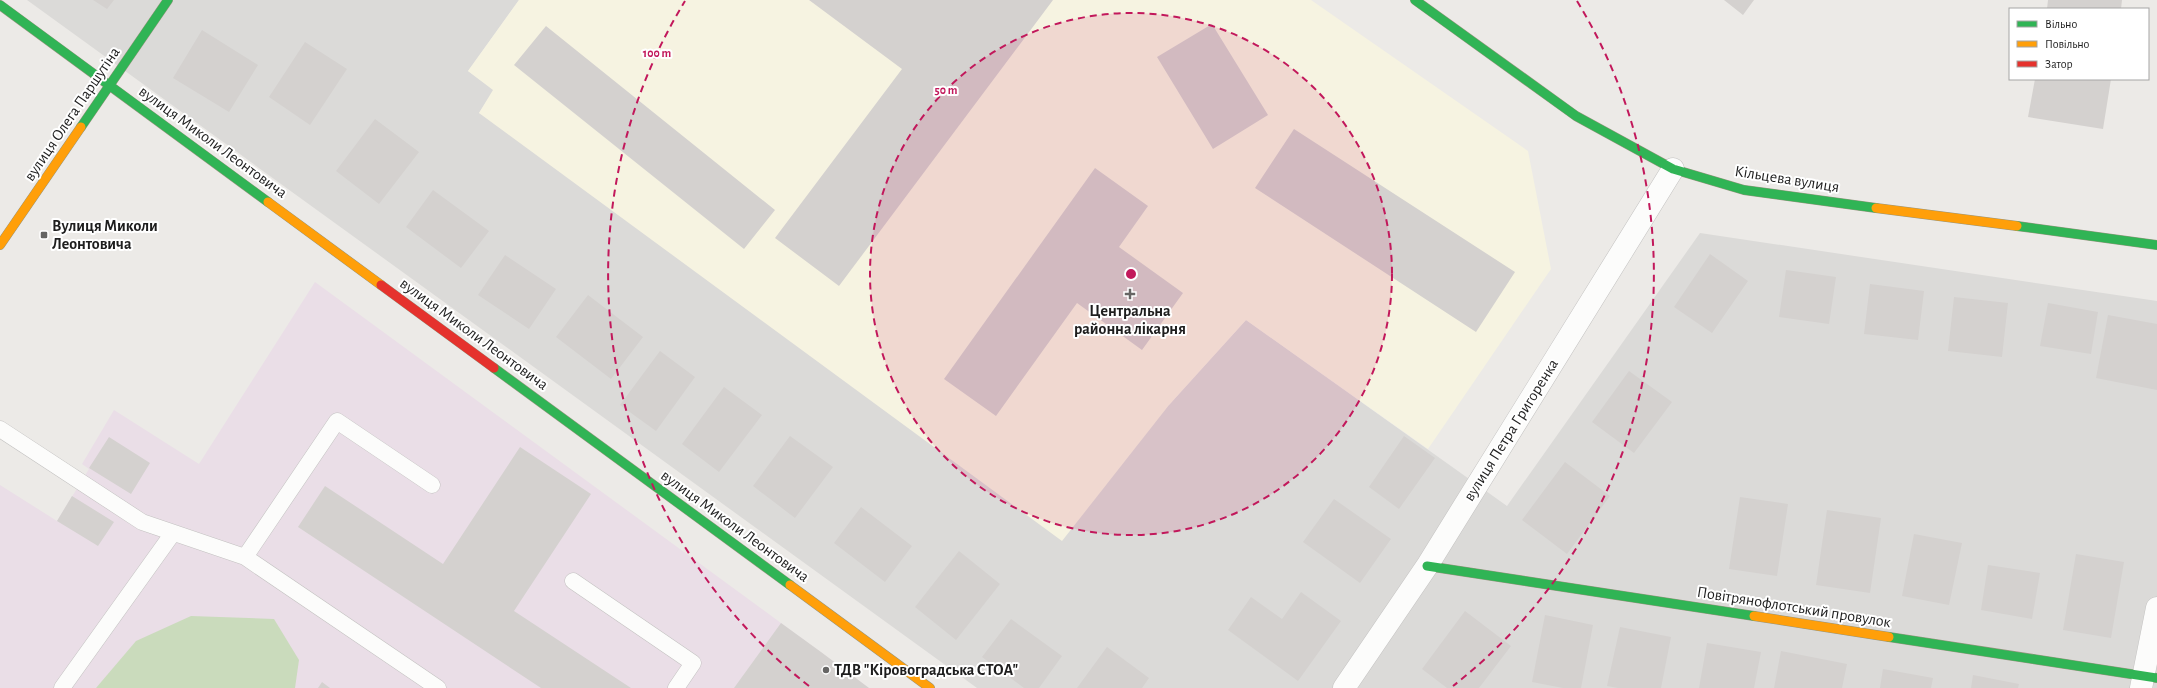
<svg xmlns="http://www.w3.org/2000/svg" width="2157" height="688" viewBox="0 0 2157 688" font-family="'Alegreya Sans',sans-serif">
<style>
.residential{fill:#dbdad8}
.industrial{fill:#eadee7}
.education{fill:#f6f3e1}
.forest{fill:#cadbbc}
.building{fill:#d4d1cf}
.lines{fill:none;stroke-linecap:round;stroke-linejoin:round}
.lane-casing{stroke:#c3c2c1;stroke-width:17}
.street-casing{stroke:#c3c2c1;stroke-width:23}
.fast-casing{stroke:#96957e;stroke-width:10}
.slow-casing{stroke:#96957e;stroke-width:10}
.jam-casing{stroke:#96957e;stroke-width:10}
.lane{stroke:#fcfcfb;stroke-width:16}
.street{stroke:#fcfcfb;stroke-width:22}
.fast{stroke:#30b455;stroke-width:9}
.slow{stroke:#ff9f0a;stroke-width:9}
.jam{stroke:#e5322d;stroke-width:9}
.ring{fill:none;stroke:#c2185b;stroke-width:2;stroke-dasharray:7 5}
.poi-dot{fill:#666564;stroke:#fff;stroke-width:1.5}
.labels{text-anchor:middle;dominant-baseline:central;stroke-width:4;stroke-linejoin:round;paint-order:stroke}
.street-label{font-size:16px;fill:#1e1e1e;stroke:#fff}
.poi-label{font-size:16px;font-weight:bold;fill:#1e1e1e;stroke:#fff;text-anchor:start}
.centre{fill:#c2185b;stroke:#fff;stroke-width:2}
.ring-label{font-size:12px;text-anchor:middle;font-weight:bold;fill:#c2185b;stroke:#fff;stroke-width:4;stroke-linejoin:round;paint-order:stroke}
</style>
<rect width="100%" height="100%" fill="#eceae7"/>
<path class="residential" d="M27,0H519L468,71L494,90L479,113L1169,405L1246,320L1507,506L1700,233L2157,301V688H977Z"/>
<path class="industrial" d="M315,282L781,623L869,688H0V485L57,521L89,469L82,464L114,410L199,464Z"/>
<path class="education" d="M519,0H1311L1528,151L1551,269L1428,449L1246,320L1169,405L1062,541L479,113L493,90L468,71Z"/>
<path class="forest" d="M191,616L274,619L299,660L295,688H96L136,641Z"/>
<path class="building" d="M93,0H114L107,9Z
M809,0H1053L839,286L775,238L902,69Z
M1724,0H1754L1743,15Z
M2048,0H2122L2121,9H2047Z
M1212,24L1268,115L1213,149L1157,57Z
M546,26L775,210L744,249L514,65Z
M202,30L258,65L229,112L173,78Z
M305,42L347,69L310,125L269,97Z
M2035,79H2111L2103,129L2028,117Z
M375,119L419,152L379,204L336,171Z
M1294,129L1515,272L1476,332L1255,188Z
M1095,168L1148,206L1119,247L1183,293L1142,350L1077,303L996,416L944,379Z
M433,190L489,231L461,268L406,227Z
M1710,254L1748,281L1712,333L1674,307Z
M505,255L556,289L529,329L478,295Z
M1786,270L1836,277L1829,324L1779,317Z
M1870,284L1924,291L1918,340L1864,334Z
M588,295L643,337L611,379L556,337Z
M1954,297L2008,303L2002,357L1948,351Z
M2048,303L2098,312L2091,354L2040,346Z
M2108,315L2157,324V390L2096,378Z
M660,351L695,377L656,431L620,405Z
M1629,371L1672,402L1634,453L1592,422Z
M724,387L762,415L719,472L682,444Z
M790,436L833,467L795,518L753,486Z
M1404,436L1435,458L1399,509L1369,487Z
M109,437L150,463L131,494L89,468Z
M520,447L591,494L514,611L631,688H541L298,527L325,486L443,564Z
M1565,462L1610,496L1567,554L1522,520Z
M72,496L114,522L98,546L57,521Z
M1740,497L1788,504L1777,576L1729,569Z
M1334,499L1391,539L1360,583L1303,542Z
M861,507L912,546L885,582L834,543Z
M1827,510L1881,518L1870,593L1816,585Z
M1914,534L1962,543L1949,605L1902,596Z
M959,551L1000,584L956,640L915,607Z
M2076,554L2124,562L2111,638L2063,630Z
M1988,565L2040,573L2032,619L1981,610Z
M1301,592L1341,621L1298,681L1228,630L1251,597L1282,619Z
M1465,611L1511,646L1479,688H1447L1422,669Z
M1545,615L1593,625L1581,688H1563L1532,682Z
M1011,619L1062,656L1039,688H1024L982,657Z
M781,623L821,652L869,688H734Z
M1620,627L1671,637L1661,688H1618L1607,686Z
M1707,643L1761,652L1754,688H1699Z
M1107,647L1149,678L1142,688H1077Z
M1781,651L1847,664L1842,688H1774Z
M1883,669L1933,678L1931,688H1880Z
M1973,675L2019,684L2018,688H1971Z
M322,682L330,688H318Z"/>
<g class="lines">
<defs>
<path id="lane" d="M0,429L142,522L245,557L438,688
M245,557L337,421L432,485
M573,581L693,663L676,688
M62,688L173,533"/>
<path id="street" d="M1344,688L1427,566L1673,169
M2141,688L2157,608"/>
<path id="fast" d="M1415,0L1576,116L1673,169L1744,190L1876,208
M0,5L268,202
M81,127L168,0
M2017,226L2157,245
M494,368L790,585
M1427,566L1754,616
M1889,637L2157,678"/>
<path id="slow" d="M268,202L381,285
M1876,208L2017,226
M0,245L81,127
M790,585L930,688
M1754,616L1889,637"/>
<path id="jam" d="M381,285L494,368"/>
</defs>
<use href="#lane" class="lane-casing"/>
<use href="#street" class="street-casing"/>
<use href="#fast" class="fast-casing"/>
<use href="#slow" class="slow-casing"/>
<use href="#jam" class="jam-casing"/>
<use href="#lane" class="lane"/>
<use href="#street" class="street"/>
<use href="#fast" class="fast"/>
<use href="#slow" class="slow"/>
<use href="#jam" class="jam"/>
</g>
<circle cx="1131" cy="274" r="261" fill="#c2185b" fill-opacity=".12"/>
<g class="ring">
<circle cx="1131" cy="274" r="261"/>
<path d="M809 686A523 523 0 0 1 685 1M1577 1A523 523 0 0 1 1453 686"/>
</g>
<g class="poi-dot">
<rect x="40" y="231" width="8" height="8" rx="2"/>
<path d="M1128 288h4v4h4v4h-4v4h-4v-4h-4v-4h4z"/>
<circle cx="826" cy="670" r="4"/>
</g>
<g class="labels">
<g class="street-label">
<text transform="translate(72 114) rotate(-56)">вулиця Олега Паршутіна</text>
<text transform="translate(213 142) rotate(36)">вулиця Миколи Леонтовича</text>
<text transform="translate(1787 179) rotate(9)">Кільцева вулиця</text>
<text transform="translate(474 334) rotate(36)">вулиця Миколи Леонтовича</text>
<text transform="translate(1511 430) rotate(-58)">вулиця Петра Григоренка</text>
<text transform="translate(735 526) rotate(36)">вулиця Миколи Леонтовича</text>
<text transform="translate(1794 607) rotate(9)">Повітрянофлотський провулок</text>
</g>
<g class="poi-label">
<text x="52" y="226">Вулиця Миколи<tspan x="52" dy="18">Леонтовича</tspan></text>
<text x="1130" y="311" text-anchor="middle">Центральна<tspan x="1130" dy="18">районна лікарня</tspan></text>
<text x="834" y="670">ТДВ "Кіровоградська СТОА"</text>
</g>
</g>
<circle cx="1131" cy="274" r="6" class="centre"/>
<g class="ring-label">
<text x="657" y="57">100 m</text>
<text x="946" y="94">50 m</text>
</g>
<rect x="2009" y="8" width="140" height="72" fill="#ffffff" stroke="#a5a5a5"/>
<rect x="2017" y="21" width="20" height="6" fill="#30b455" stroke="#a5a5a5"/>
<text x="2045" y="28" font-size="12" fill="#1e1e1e">Вільно</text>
<rect x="2017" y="41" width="20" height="6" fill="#ff9f0a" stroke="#a5a5a5"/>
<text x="2045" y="48" font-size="12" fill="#1e1e1e">Повільно</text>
<rect x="2017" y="61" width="20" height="6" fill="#e5322d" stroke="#a5a5a5"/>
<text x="2045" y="68" font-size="12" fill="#1e1e1e">Затор</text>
</svg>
